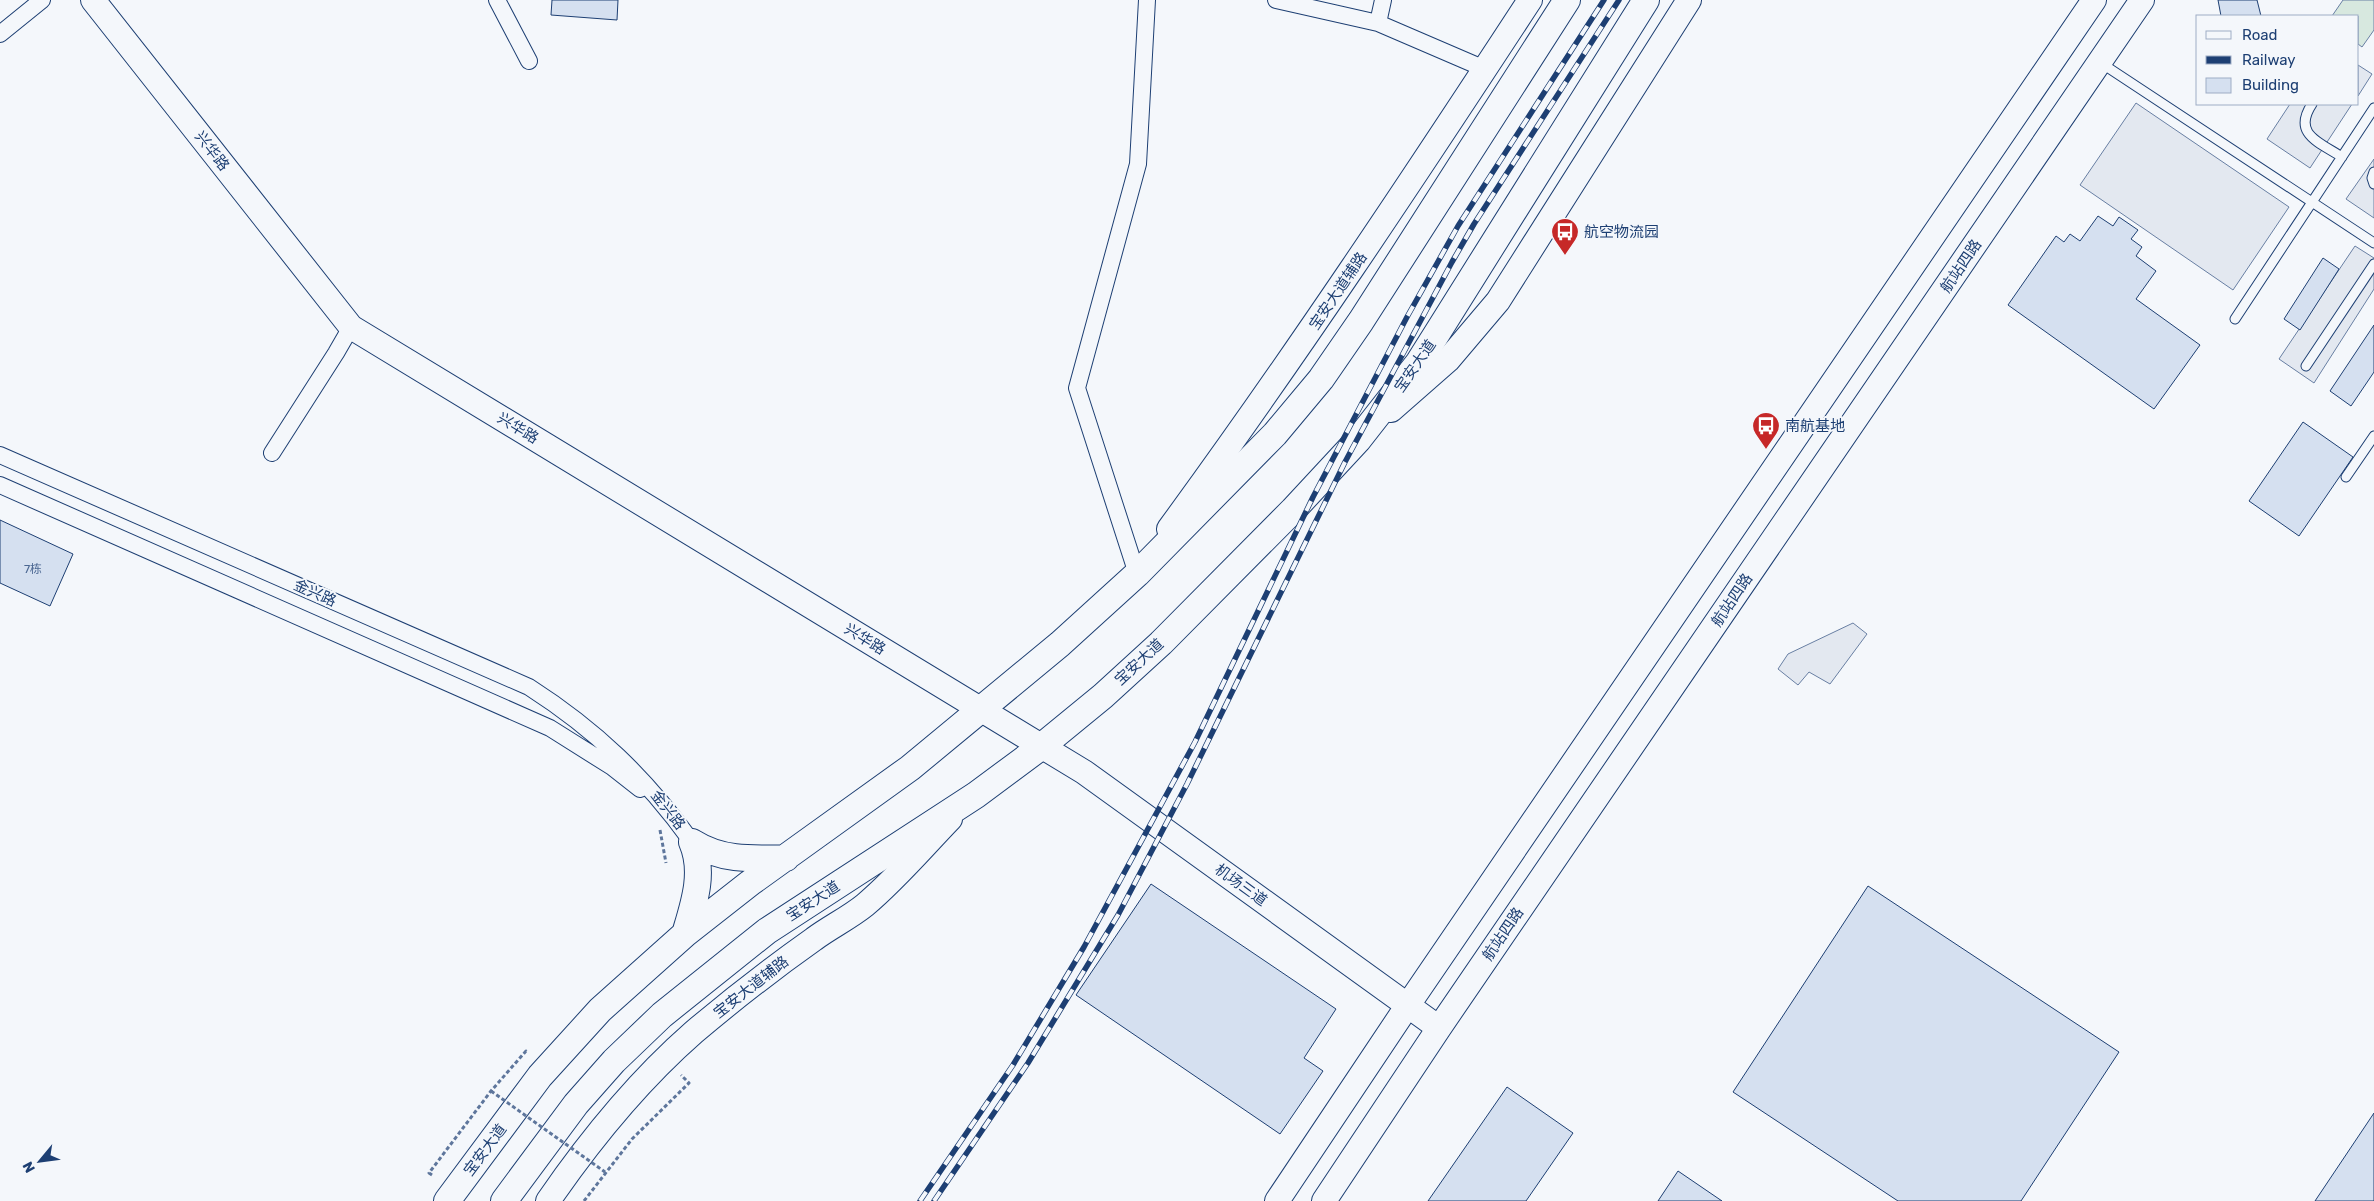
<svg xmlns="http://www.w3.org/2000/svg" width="2374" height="1201" viewBox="0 0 2374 1201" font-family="Rubik,'Noto Sans SC',sans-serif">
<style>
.green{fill:#d7e8df;stroke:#687fa3}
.parking{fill:#e3e8f0;stroke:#687fa3}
.building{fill:#d5e0f0;stroke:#1d3f73}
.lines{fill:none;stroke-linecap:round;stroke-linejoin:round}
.lane-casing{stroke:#1d3f73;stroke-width:11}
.street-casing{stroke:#1d3f73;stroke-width:18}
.secondary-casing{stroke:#1d3f73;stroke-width:26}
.primary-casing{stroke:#1d3f73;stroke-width:28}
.path{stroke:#5e769c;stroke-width:3;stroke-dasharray:4 2.5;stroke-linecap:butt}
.lane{stroke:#f4f7fb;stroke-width:9}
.street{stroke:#f4f7fb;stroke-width:16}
.secondary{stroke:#f4f7fb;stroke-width:24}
.primary{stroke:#f4f7fb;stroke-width:26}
.rail-casing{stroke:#1d3f73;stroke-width:5.5}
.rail{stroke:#f4f7fb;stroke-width:4;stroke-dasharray:11;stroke-linecap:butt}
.path-bridge{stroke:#5e769c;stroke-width:3;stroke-dasharray:4 2.5;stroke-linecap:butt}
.labels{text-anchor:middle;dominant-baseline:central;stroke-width:4;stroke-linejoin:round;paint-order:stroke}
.number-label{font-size:12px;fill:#4b6792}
.street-label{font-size:15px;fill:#1d3f73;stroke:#f4f7fb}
.poi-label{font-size:15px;fill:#1d3f73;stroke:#f4f7fb;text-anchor:start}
</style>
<rect width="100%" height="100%" fill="#f4f7fb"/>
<path class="green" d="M2343,0H2374V30L2362,47L2358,44V16H2332Z"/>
<path class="parking" d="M2358,65L2372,74L2358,96Z
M2136,103L2289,207L2233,290L2080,185Z
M2290,104H2352L2310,168L2267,139Z
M2374,159V218L2346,199Z
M2355,246L2374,258V289L2314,383L2279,359Z
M1853,623L1867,634L1830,684L1809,672L1798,685L1778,669L1788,654Z"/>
<path class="building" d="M552,0H618L617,20L551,15Z
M2218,0H2257L2261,16H2221Z
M2098,216L2113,226L2119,217L2138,230L2131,239L2142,247L2136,256L2156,271L2136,299L2200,345L2154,409L2008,305L2056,236L2064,242L2070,234L2080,241Z
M2323,258L2339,269L2300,330L2284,319Z
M2374,325V372L2351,406L2330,391Z
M2303,422L2353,457L2299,536L2249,501Z
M0,520L73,554L50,606L0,583Z
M1151,884L1336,1009L1304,1058L1323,1071L1280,1134L1076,995Z
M1868,886L2119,1052L2021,1201H1898L1733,1092Z
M1507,1087L1573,1133L1526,1201H1428Z
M2374,1113V1201H2315Z
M1678,1171L1722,1201H1658Z"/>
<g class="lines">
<defs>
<path id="lane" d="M2101,63L2374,243
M2312,104C2292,134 2319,142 2342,157
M2374,172L2372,178L2374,184
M2235,319L2374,108
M2306,366L2374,264
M2346,477L2374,436"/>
<path id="street" d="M497,0L529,61
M1276,0L1378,23L1485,69
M1378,23L1383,0
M0,34L42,0
M272,453L336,353L351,327
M0,455L529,687C596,730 645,777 692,842
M0,485L550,728L612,767L640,789
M1137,574L1077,388L1138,164L1147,0"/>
<path id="secondary" d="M93,0L351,327L1084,772L1439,1028
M1391,410L1448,360L1498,301L1689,0
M1169,529C1295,357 1413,179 1530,0
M548,1201C590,1140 638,1081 694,1032C733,999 773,968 814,939C830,927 849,918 865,905C896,879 922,848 950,819
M1277,1201L1408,1005L2094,0
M1324,1201L1439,1028L2142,0"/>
<path id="primary" d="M692,842C722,861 752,859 786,858
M685,934C694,904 705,872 692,842
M447,1201L540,1076L600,1010L685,934L750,883L910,768L1060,644L1137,574L1275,434L1321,379L1361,321L1567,0
M504,1201L576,1104L614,1061L662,1015L767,931L976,795L1042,746L1103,696L1161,643L1293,510L1358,440L1419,362L1646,0"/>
</defs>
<use href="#lane" class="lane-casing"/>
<use href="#street" class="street-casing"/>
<use href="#secondary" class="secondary-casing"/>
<use href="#primary" class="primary-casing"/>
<path class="path" d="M660,830L666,863
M432,1175L429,1173L491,1091L526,1051L527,1052
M584,1201L632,1139L689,1083L681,1075"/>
<use href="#lane" class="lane"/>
<use href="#street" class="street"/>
<use href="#secondary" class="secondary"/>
<use href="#primary" class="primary"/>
<defs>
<path id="rail" d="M920,1201L1013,1065L1084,947L1195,742L1313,497L1407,317L1458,226L1604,0
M934,1201L1028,1063L1118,915L1187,784L1345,462L1452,262L1474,224L1619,0"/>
</defs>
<use href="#rail" class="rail-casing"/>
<use href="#rail" class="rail"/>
<path class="path-bridge" d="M491,1091L605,1172"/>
</g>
<defs>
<symbol id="bus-pin" viewBox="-11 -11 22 30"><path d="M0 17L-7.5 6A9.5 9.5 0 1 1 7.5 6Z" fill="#c62828" stroke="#f4f7fb"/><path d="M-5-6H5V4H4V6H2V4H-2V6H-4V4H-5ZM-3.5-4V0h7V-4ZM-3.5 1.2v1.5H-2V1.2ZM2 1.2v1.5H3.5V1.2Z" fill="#fff"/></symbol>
</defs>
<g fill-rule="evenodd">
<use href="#bus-pin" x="1549" y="216" width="32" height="43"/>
<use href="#bus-pin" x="1750" y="410" width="32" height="43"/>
</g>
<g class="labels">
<g class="number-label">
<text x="33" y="569">7栋</text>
</g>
<g class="street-label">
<text transform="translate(212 151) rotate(52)">兴华路</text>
<text transform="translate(1961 266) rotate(-56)">航站四路</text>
<text transform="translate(1338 291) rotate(-56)">宝安大道辅路</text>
<text transform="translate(1415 366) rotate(-55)">宝安大道</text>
<text transform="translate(518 428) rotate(31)">兴华路</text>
<text transform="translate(315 593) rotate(24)">金兴路</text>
<text transform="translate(1732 600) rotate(-56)">航站四路</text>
<text transform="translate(865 639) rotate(31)">兴华路</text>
<text transform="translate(1139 662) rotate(-43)">宝安大道</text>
<text transform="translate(668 810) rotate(52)">金兴路</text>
<text transform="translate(1241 885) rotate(36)">机场三道</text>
<text transform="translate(813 901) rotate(-33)">宝安大道</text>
<text transform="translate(1503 934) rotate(-56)">航站四路</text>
<text transform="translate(751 987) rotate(-38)">宝安大道辅路</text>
<text transform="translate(485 1150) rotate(-53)">宝安大道</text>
</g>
<g class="poi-label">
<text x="1584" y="232">航空物流园</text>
<text x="1785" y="426">南航基地</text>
</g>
</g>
<rect x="2196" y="15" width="162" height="90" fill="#f4f7fb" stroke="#9eadc5"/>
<rect x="2206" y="31" width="25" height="8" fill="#f4f7fb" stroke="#9eadc5"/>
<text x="2242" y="40" font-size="15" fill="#1d3f73">Road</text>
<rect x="2206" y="56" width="25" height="8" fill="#1d3f73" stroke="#9eadc5"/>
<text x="2242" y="65" font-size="15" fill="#1d3f73">Railway</text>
<rect x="2206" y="78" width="25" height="15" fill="#d5e0f0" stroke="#9eadc5"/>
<text x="2242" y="90" font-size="15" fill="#1d3f73">Building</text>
<g transform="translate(40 1161) rotate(241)" stroke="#f4f7fb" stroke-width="4" paint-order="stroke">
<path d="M0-4L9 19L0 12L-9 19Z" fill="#1d3f73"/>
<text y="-8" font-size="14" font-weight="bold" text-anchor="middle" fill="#1d3f73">N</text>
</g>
</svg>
